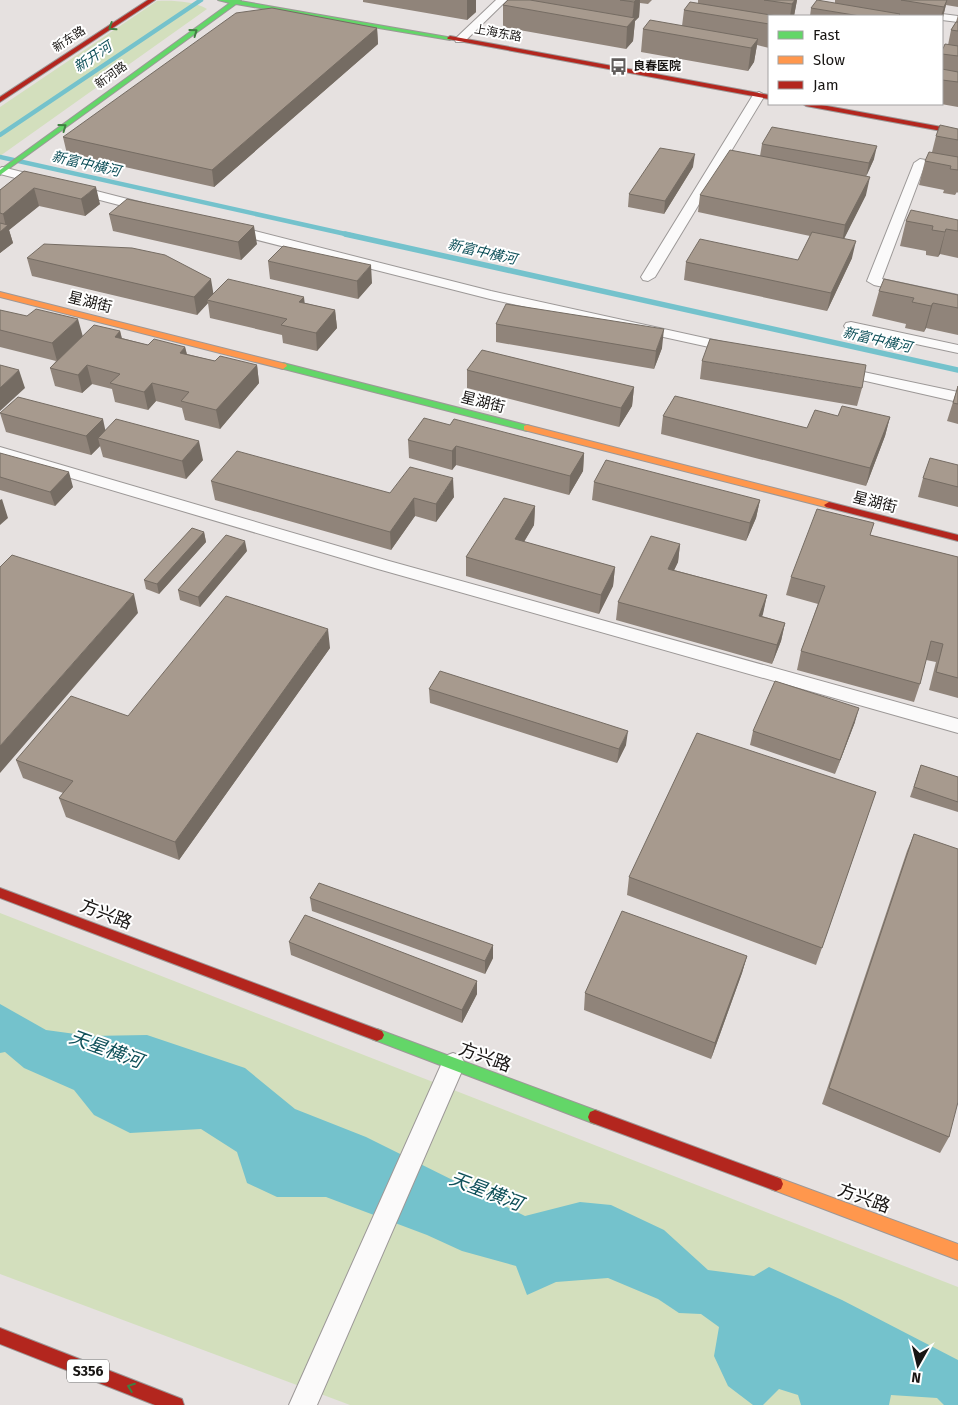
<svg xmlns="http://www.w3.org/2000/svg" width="958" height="1405" viewBox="0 0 958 1405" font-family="'Fira Sans','Noto Sans SC',sans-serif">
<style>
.green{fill:#d3dfbd}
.water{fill:#74c2cc}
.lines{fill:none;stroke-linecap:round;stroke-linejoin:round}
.stream-far1{stroke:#74c2cc;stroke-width:4.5}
.stream{stroke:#74c2cc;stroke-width:5.5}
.street-casing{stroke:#9c9897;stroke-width:2}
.fast-casing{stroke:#9c9897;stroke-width:2}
.slow-casing{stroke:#9c9897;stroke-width:2}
.jam-casing{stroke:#9c9897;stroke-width:2}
.street{fill:#fbfafa;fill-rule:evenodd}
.fast{fill:#63d668;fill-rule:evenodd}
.slow{fill:#ff974d;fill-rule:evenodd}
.jam{fill:#b3261e;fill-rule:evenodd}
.wall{fill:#90847a}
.shaded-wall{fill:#756c63}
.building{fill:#a79a8e;stroke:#756c63}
.oneway{stroke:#417f42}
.labels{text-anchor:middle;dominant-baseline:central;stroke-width:4;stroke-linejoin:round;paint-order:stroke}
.far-street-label{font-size:12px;fill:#181513;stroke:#fff}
.far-poi-label{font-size:12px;font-weight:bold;fill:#181513;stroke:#fff;text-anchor:start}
.far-water-label{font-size:14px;font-style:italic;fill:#10515a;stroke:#fff}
.shield{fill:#fff;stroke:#5d5b5a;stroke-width:1}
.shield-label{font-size:14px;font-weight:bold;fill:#181513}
.street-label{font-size:15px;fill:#181513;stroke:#fff}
.near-street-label{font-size:18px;fill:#181513;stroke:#fff}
.near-water-label{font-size:19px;font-style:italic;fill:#10515a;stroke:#fff}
</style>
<rect width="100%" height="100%" fill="#e6e1e0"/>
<path class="green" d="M157,1C171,0 194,1 207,9L0,156V107Z
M0,913L958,1287V1405H350L0,1274Z"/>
<path class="water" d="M0,1004L46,1030L90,1036L147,1035L245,1068L295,1109L366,1137L525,1216L580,1202L611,1205L664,1230L708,1270L754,1276L769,1267L842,1300L958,1360V1405H944L937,1398L891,1395L889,1405H801L798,1395L779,1389L763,1405H753L728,1386L714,1356L719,1327L701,1314L679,1313L658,1299L608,1278L556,1282L527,1295L516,1266L462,1251L427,1235L326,1197H277L247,1183L237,1152L201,1129L130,1133L94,1115L74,1090L24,1068L5,1052L0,1053Z"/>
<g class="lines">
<path class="stream-far1" d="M0,135L201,0
M0,157L350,235"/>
<path class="stream" d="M345,234L958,370"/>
<defs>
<path id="street" d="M496,0H507L464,42H456L455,40L456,38Z
M942,14L958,16V22L942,20V16H937Z
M759,92L765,95L655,277L648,281L643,280L641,277L753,95Z
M920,159L958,166V174L924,167L882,279L958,295V303L874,285L867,281L914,163Z
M2,167L46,178L48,181L42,185L0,174V168Z
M73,185L151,205L152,208L146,212L69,192L67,189Z
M231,225L491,291L732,344L737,345L739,348L737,351L732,352L490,299L226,232L224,229Z
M851,322L958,345V353L846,329L844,326L846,323Z
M840,367L958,392V402L835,374L833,371L835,368Z
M0,447L389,561L958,719V733L378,569L0,457Z
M453,1053L461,1056L465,1064L317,1405H289L445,1056Z"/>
<path id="fast" d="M218,0H241L240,1L453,38L450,40L236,4L0,175V170L230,3Z
M283,363L530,426L532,428L527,431L280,368V364Z
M377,1029L600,1112L602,1117L600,1122L595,1124L372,1039L370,1035L372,1031Z"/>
<path id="slow" d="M0,292L286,364L287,366L283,369L0,297Z
M527,425L829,502L834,505L829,508L524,430V426Z
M776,1177L958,1244V1260L771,1189L769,1184L771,1179Z"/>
<path id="jam" d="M148,0H155L0,102V97Z
M450,36L769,95V99L448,39L447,38Z
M803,104H816L958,130V134L806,106Z
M829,502L958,535V541L826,507L824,505Z
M0,888L382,1031L384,1035L382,1039L377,1041L0,898Z
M595,1110L776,1177L781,1179L783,1184L781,1189L776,1191L590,1122L588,1117L590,1112Z
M0,1328L182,1399L184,1405H155L0,1344Z"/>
</defs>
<use href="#street" class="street-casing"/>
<use href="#fast" class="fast-casing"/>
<use href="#slow" class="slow-casing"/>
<use href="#jam" class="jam-casing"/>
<use href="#street" class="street"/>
<use href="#fast" class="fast"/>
<use href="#slow" class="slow"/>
<use href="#jam" class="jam"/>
</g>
<path class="wall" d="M363,0H476V12L467,20L363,2Z
M508,0H652L648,4L640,3L639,17L635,21L633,41L626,49L503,27V5Z
M698,0H797L794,16H769V48L757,45L754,62L748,71L641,52L643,29L682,26L684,10L698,3Z
M835,0H958V7L946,5L942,21V16H810L811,8L835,3Z
M958,15V107L941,104H942V51L948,45L951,30L956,22Z
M377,28L378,44L214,187L67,154L63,137Z
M958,129V193L957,192L955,195L943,193L944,190L919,185L925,161L932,152L936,136Z
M762,144L874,159L866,176V195L844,238L852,258L827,311L684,280L686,262L798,260L810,236L698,212L700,195L760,156Z
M693,167L664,214L628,207L629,194Z
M24,171L100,204L85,216L39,206L9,230L13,243L0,253V190Z
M109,214L257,244L241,260L113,231Z
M958,220V258L940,254L938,257L926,255V251L900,246L906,221Z
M27,258L213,294L305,303L335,310L337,328L317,351L283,343L282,335L210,318L208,303L197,315L32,276Z
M268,261L372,283L358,299L270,279Z
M879,291L958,295V335L926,328L924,332L905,328L906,324L872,316Z
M0,310L82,336L120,331L122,338L148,345L185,347L187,354L215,361L257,365L259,383L220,429L185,420L182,408L156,401L148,410L115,402L112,389L92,384L82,393L55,386L50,368L56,361L0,347Z
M496,324L662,348L654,369L496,342Z
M702,361L862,388L857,406L700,379Z
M467,370L634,387L632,406L619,427L467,388Z
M958,386V424L947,421Z
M0,413L106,430L203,460L186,479L103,457L100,446L91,455L6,432Z
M663,416L807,428L838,416L890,417L885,436L866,486L661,434Z
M450,425L584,453L583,471L569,495L456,465L452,470L409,458L408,440Z
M0,453L73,487L55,506L0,490Z
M958,465V507L918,497L923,478Z
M211,481L390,493L454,497L436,522L415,516L391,550L215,500Z
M594,482L760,500L756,518L746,541L592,500Z
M535,506L534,525L524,542L615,567L613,586L599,614L466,576V557Z
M874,523L870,535L958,557V698L929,690L936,662L926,660L920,684L914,702L797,670L801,651L818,604L786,595L791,577Z
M204,532L206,542L159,594L146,589L144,580Z
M680,544L678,562L674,570L767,595L762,616L785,623L781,641L772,664L616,620L618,602Z
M247,551L200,607L180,600L178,590Z
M330,648L179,860L66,817L59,798L63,793L23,778L16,760L128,716Z
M429,689L626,745L617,763L430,703Z
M855,722L835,774L750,745L753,731Z
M921,765L958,777V812L910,797Z
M876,792L816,965L627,895L629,877Z
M914,834L949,1137L940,1153L822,1104L907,851Z
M310,898L493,945V958L485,974L312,911Z
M289,942L477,981V994L462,1023L291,955Z
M747,956L742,973L711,1059L584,1010L585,993Z"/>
<path class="shaded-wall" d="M467,0H476V12L467,20Z
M636,0H640L639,17L635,21L633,41L626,49L627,27L632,21L634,2Z
M793,0H797L794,16H790L792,4Z
M947,0L942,21V22L941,16L944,7Z
M377,28L378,44L214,187L212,170Z
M758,39L754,62L748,71L751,48Z
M877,146L874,159L866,177L869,163Z
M695,154L693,167L664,214L665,201Z
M870,177L866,195L842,243L845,225Z
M96,187L100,204L85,216L81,199Z
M34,188L39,206L9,230L13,243L0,253V232L6,227L3,214Z
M254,226L257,244L241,260L238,242Z
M946,229L940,254L938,257L945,232Z
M856,241L852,258L827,311L831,293Z
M371,265L372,283L358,299L357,281Z
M211,279L214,297L207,300L208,303L197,315L194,297Z
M304,297L306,315L299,302Z
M933,303L926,328L924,332L931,306Z
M335,310L337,328L317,351L316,333Z
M78,319L83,337L57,361L52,343Z
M664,329L662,348L654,369L656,351Z
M120,331L124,350L115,337Z
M185,347L189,365L180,353Z
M87,365L92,384L82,393L78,375Z
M257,365L259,383L220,429L216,410Z
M19,370L25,388L0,411V388Z
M152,383L156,401L148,410L144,392Z
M634,387L632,406L619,427L621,408Z
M890,417L885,436L866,486L870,468Z
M103,419L107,438H98L100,446L91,455L86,436Z
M199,441L203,460L186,479L182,461Z
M456,446V465L452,470V451Z
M584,453L583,471L569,495L570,476Z
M69,472L73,487L55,506L50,492Z
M453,478L454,497L436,522V504Z
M414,498L415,516L391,550L390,532Z
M2,499L8,518L0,525V500Z
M760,500L756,518L746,541L750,523Z
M535,506L534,525L514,558L515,539Z
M204,532L206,542L159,594L157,584Z
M245,541L247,551L200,607L198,597Z
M680,544L678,562L666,587L668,569Z
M615,567L613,586L599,614L601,595Z
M134,594L138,613L0,773V746Z
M767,595L763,614L755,634L759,616Z
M785,623L781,641L772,664L777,645Z
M328,629L330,648L179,860L175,842Z
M859,708L855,722L835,774L840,760Z
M628,731L626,745L617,763L619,749Z
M493,945V958L485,974V961Z
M747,956L742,973L711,1059L715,1043Z
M477,981V994L462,1023V1010Z"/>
<path class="building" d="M508,0H530L635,18L627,27L503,5Z
M620,0H636L634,2Z
M764,0H795L792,4Z
M817,0L900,14L898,16H860L811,8Z
M901,0H947L944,7Z
M690,2L777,16H769V24L684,10Z
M272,8L377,28L212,170L63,137L236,13Z
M650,20L758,39L751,48L643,29Z
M956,22H958V31L951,30Z
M945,44L958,46V56L942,54V51Z
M942,69L958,72V82L942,80Z
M940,125L958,129V140L936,136Z
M772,127L877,146L869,163L762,144Z
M660,148L695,154L665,201L629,194Z
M730,150L870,177L845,225L700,195Z
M929,152L958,157V170L950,169L951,166L925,161Z
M24,171L96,187L81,199L34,188L3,214L0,213V190Z
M127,199L254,226L238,242L109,214Z
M911,210L958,220V231L946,229L945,232L932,230L933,226L906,221Z
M0,223L8,225L0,232Z
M812,232L856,241L831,293L686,262L700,239L798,260Z
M44,244L132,248L165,255L211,279L194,297L27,258Z
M283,246L371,265L357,281L268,261Z
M228,279L304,297L299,302L335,310L316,333L281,325L287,319L207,300Z
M884,279L958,295V308L933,303L931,306L912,302L914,298L879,291Z
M506,304L664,329L656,351L496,324Z
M36,309L78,319L52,343L0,330V310L27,316Z
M94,325L120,331L115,337L148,345L154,339L185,347L180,353L215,361L220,356L257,365L216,410L181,401L189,392L152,383L144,392L110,383L120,374L87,365L78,375L50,368Z
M710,339L866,365L862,388L702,361Z
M482,350L634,387L621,408L467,370Z
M0,365L19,370L0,388Z
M958,386V404L953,403Z
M675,396L807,428L815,410L838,416L842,406L890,417L870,468L663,416Z
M18,397L103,419L86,436L0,413Z
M424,418L450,425L454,419L584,453L570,476L456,446L452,451L408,440Z
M116,419L199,441L182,461L98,438Z
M237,451L390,493L410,467L453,478L436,504L414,498L390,532L211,481Z
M0,453L69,472L50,492L0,477Z
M930,458L958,465V487L923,478Z
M606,460L760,500L750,523L594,482Z
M504,498L535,506L515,539L615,567L601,595L466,557Z
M817,509L874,523L870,535L958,557V678L936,672L943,644L931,641L920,684L801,651L825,586L791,577Z
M192,528L204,532L157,584L144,580Z
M226,535L245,541L198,597L178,590Z
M651,536L680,544L668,569L767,595L759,616L785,623L777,645L618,602Z
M12,555L134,594L0,746V567Z
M226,596L328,629L175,842L59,798L73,781L16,760L71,696L128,716Z
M440,671L628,731L619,749L429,689Z
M775,681L859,708L840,760L753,731Z
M697,733L876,792L822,948L629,877Z
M921,765L958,777V802L914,787Z
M914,834L958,849V1102L949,1137L829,1088Z
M319,883L493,945L485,961L310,898Z
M622,911L747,956L715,1043L585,993Z
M305,915L477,981L462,1010L289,942Z"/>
<defs><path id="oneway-chevron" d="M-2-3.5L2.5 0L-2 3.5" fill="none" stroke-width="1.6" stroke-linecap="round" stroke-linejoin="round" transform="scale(1.25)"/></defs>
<g class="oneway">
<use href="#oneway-chevron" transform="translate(112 27) rotate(147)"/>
<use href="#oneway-chevron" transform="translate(194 32) rotate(-36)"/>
<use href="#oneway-chevron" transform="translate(63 127) rotate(-36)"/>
<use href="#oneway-chevron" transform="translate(131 1387) rotate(-159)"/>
</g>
<defs>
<symbol id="bus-bare" viewBox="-9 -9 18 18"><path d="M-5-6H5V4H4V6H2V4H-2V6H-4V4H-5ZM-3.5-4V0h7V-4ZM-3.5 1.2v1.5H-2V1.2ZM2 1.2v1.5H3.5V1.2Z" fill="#605c5b" stroke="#fff" stroke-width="2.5" paint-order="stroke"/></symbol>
</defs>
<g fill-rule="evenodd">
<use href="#bus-bare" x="606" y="54" width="25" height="25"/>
</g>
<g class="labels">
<g class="far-street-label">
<text transform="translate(498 33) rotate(10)">上海东路</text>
<text transform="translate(69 39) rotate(-33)">新东路</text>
<text transform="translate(111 75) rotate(-36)">新河路</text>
</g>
<g class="far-poi-label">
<text x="633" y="66">良春医院</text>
</g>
<g class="far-water-label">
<text transform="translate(93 57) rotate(-34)">新开河</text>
<text transform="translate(86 164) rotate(13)">新富中横河</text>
<text transform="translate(482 252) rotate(13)">新富中横河</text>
<text transform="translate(877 340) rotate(13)">新富中横河</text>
</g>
<rect class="shield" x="67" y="1359.5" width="42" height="23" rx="4"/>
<g class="shield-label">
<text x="88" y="1371">S356</text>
</g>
<g class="street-label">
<text transform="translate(90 302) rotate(14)">星湖街</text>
<text transform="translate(483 402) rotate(14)">星湖街</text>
<text transform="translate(875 502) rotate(14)">星湖街</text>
</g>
<g class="near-street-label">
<text transform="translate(106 914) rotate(21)">方兴路</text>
<text transform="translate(485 1057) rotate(20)">方兴路</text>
<text transform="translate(864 1198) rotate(20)">方兴路</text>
</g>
<g class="near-water-label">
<text transform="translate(106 1049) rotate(20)">天星横河</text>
<text transform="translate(486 1191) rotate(21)">天星横河</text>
</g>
</g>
<rect x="768" y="15" width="175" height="90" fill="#ffffff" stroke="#a3a1a1"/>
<rect x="778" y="31" width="25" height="8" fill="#63d668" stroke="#a3a1a1"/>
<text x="813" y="40" font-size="15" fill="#181513">Fast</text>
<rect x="778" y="56" width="25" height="8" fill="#ff974d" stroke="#a3a1a1"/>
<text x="813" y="65" font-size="15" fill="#181513">Slow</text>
<rect x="778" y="81" width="25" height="8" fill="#b3261e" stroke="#a3a1a1"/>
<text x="813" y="90" font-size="15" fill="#181513">Jam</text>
<g transform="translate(918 1365) rotate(188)" stroke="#ffffff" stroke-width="4" paint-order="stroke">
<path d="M0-4L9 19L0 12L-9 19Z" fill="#181513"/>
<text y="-8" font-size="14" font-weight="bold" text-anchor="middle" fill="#181513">N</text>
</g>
</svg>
